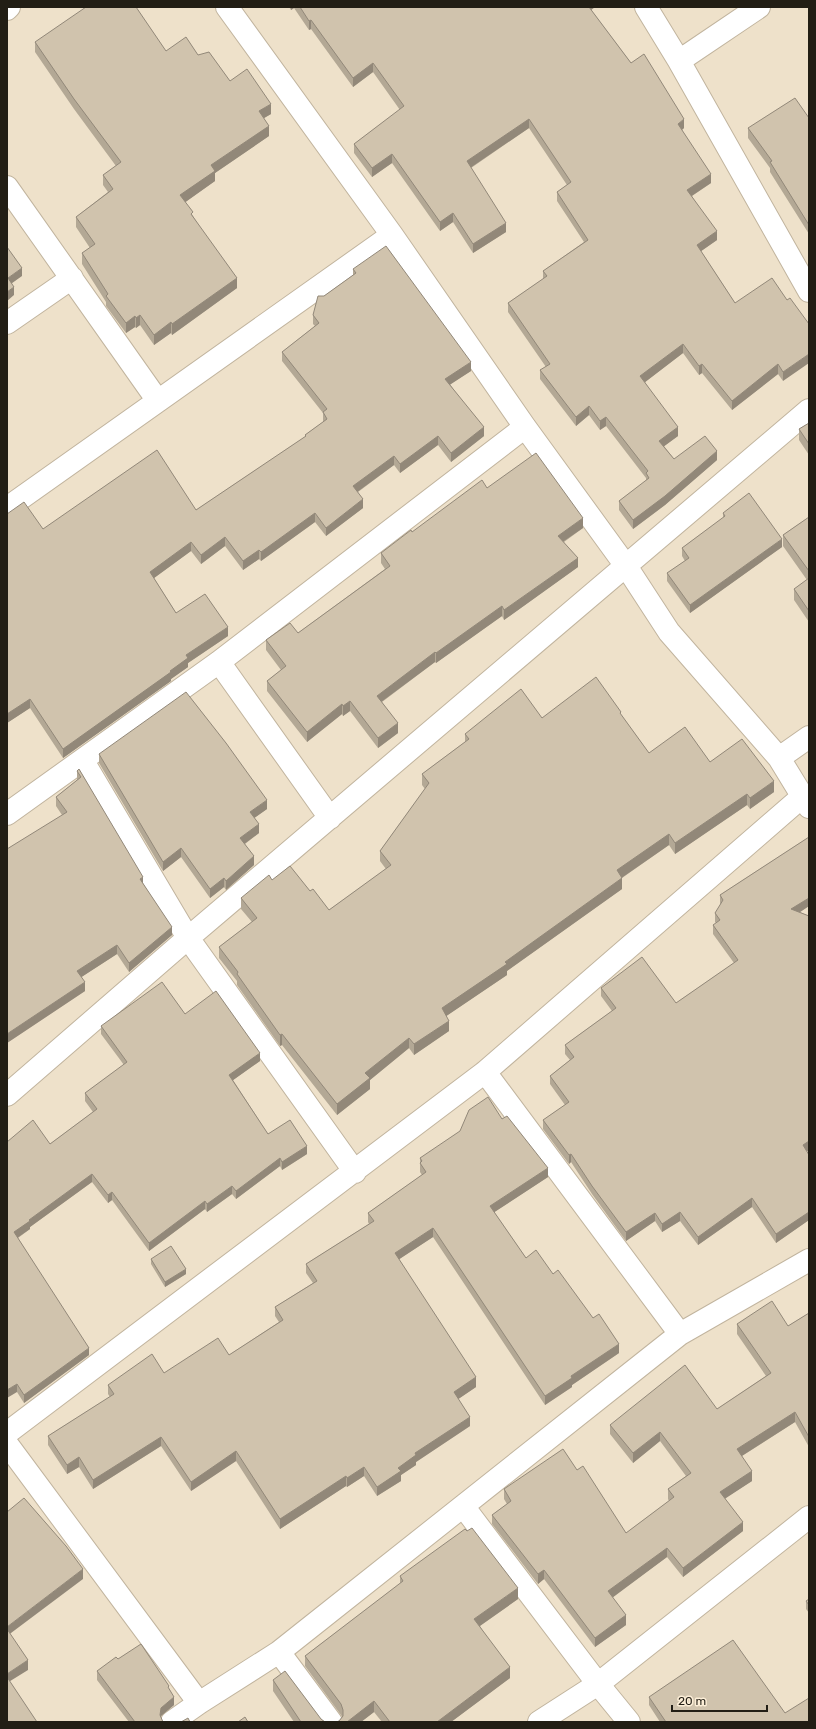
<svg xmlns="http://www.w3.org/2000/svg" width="816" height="1729" viewBox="0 0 816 1729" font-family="Rubik,sans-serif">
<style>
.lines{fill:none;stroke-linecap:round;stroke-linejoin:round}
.minor-casing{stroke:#c1b49e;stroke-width:24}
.minor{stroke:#fff;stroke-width:22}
.wall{fill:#b3a895}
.shaded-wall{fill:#928879}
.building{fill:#d0c3ad;stroke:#928879}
</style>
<rect width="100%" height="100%" fill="#eee1ca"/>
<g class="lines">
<defs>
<path id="minor" d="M227,7L392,235L525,427L626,566L669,632L779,758L809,807
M646,7L679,61L809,291
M7,9L9,7
M679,61L759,7
M7,187L158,401
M7,323L72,278
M7,508L392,235
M219,662L330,818
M779,758L809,737
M83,761L188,938L355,1172
M7,814L219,662L525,427
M485,1072L680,1334
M7,1095L188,938L809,410
M7,1433L485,1072L803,796
M7,1444L199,1703
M463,1506L598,1684L629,1722
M279,1652L331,1722
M172,1722L199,1703L279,1652L680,1334L809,1260
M539,1722L598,1684L809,1517"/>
</defs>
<use href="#minor" class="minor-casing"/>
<use href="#minor" class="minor"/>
</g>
<path class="wall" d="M289,7H595L591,10L631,63L684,128L682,130L711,183L692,196L717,240L701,251L735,303L787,300L783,381L778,374L732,410L702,373L699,375L683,353L645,382L678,436L664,446L674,459L717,460L665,505L633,529L619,510V501L646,481V478L606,426L600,430L589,415L576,426L540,379V370L546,367L508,312V303L543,279V271L584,242L557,201V192L567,185L529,128L471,168L506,232L473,253L453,222L440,231L392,163L372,177L354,153V144L400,110L373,72L353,87L311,29L309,30L294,8L291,10Z
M35,42L166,51L198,55L230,81L271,114L264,118L269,136L215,173V181L185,202L193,216L237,288L172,335L171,333L154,345L140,325L136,328L135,327L126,333L106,306V302L82,264V253L90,248L76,227V217L108,192L103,185V175L116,166L74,109L35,52Z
M809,118V234L770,172V168L748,138V128Z
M353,269L471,371L450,384L484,436L451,462L438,445L400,473L394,465L358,492L363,508L326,536L315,522L261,561L259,559L243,570L225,546L201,564L191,551L154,578L176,613L228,636L188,663V667L171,679V681L63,758L30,708L7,723V514L43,529L196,510L305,437V435L323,422V413L282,361V352L315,326L313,324V315L324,296L353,275Z
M809,423V455L799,440V429Z
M487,488L583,528L564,542L578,567L504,620L502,616L436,663L435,662L382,702L398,733L378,748L350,711L343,716L342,714L307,742L267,691V681L281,670L266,650V640L298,633L385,569L381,563V553L412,532Z
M723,513L782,547L690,613L667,581V573L685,561L682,556V548L723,518Z
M809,517V622L794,600V589L807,580L783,546V535Z
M621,715L649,753L710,762L774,792L750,809L747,805L675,854L669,845L622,878V889L507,971V975L446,1016L449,1031L414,1055L409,1048L370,1080V1089L337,1115L282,1045L280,1046L237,985V981L219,958V947L252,922L241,909V898L272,880L310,891L329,910L386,869L380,861V851L425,789L422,785V774L465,742V734L542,718Z
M99,754L267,809L254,818L259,833L245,844L254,865L226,890L224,887L210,898L181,857L163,871L99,763Z
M79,769L172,935L129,972L117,954L81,977L85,991L7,1043L62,815L56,806V797L77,780V771Z
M809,837V906L800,912L809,916V1150L807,1151L809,1155V1220L776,1243L752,1207L698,1245L680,1221L662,1232L655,1221L626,1241L592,1194L571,1162L569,1164L543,1129V1120L565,1105L550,1084V1076L570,1060L565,1054V1045L612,1011L601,996V988L676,1003L734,963L713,934V925L716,923L715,922V913L721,905L720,904V895Z
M185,1014L260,1061L233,1080L268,1134L307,1154L282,1170L280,1166L236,1199L232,1194L207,1212L205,1209L149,1251L112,1200L108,1203L92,1182L30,1227V1229L18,1238L89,1355L24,1403L17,1392L7,1142L50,1144L93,1112L85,1101V1093L124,1065L101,1034V1026Z
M502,1119L548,1177L494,1212L526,1258L553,1274L619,1353L572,1385V1387L545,1405L433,1237L399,1259L476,1387L458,1399L470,1426L416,1462V1465L401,1475V1481L377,1496L364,1476L347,1487L346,1486L280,1529L236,1461L191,1491L161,1446L93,1489L79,1467L67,1474L48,1445V1436L110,1397L108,1394V1385L164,1373L229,1355L279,1322L275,1316V1307L313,1283L306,1273V1264L369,1224L368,1222V1213L422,1175L420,1172V1158Z
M151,1259L186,1274L165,1287L151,1264Z
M809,1313V1447L795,1422L742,1456L752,1481L725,1498L743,1531L683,1577L667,1557L612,1597L626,1625L595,1647L544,1579L538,1584L492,1524V1515L507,1504L504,1499V1489L577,1470L626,1533L669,1501L668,1499V1489L686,1476L660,1441L633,1463L610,1434V1425L717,1409L766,1376L737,1334V1324L788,1326Z
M400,1576L518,1599L480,1626L510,1678L451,1722H382L374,1712L361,1722H336L339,1721L342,1717L341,1715L305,1666V1656L400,1584Z
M809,1599V1613L806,1609V1601Z
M118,1659L169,1689L174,1705L161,1716V1718L163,1722H129L97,1680V1671Z
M273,1680L321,1719L325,1722H294L273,1691Z
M649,1697L785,1713L809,1722H660L649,1705Z"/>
<path class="shaded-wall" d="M291,7H294V8L291,10Z
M587,7H595L587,13Z
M311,20V29L309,30V21Z
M373,63V72L353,87V78Z
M271,104V114L259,121V111Z
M529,119V128L467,170V161Z
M684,119V128L678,133V124Z
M269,126V136L215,173V181L180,206V195L211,165Z
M392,154V163L372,177V168Z
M711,174V183L687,199V190Z
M453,213V222L440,231V222Z
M506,223V232L473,253V244Z
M717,231V240L697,254V245Z
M22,268V276L8,286V278Z
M237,278V288L172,335V324Z
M14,287V295L7,301V292Z
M140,315V325L136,328V318Z
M135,316V327L126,333V323Z
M171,322V333L154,345V335Z
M683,344V353L640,386V376Z
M809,354V363L783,381V372Z
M471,362V371L445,388V379Z
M702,364V373L699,375V366Z
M778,364V374L732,410V401Z
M589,406V415L576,426V417Z
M606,417V426L600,430V421Z
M484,427V436L451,462V453Z
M678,427V436L659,450V441Z
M438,436V445L400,473V464Z
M717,451V460L665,505L633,529V520Z
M394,456V465L353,495V486Z
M363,499V508L326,536V528Z
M315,513V522L261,561V552Z
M583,518V528L558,545V536Z
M225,537V546L201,564V555Z
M782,539V547L690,613V605Z
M191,542V551L150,581V572Z
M259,550V559L243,570V561Z
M578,558V567L504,620V610Z
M502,606V616L436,663V653Z
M228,627V636L188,663V667L171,679V681L63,758V749L170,671L186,655Z
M435,652V662L377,705V696Z
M30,699V708L7,723V714Z
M350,701V711L343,716V706Z
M342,704V714L307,742V732Z
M398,723V733L378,748V738Z
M774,781V792L750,809V798Z
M747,794V805L675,854V843Z
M267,800V809L250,821V812Z
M259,824V833L240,847V838Z
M669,834V845L617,881V870Z
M181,848V857L163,871V862Z
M254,856V865L226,890V881Z
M143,877V886L140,879Z
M224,878V887L210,898V889Z
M622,878V889L507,971V975L442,1019V1008L505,962Z
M809,898V906L791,918V909Z
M172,927V935L129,972V963Z
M117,945V954L77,980V971Z
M85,982V991L7,1043V1034Z
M449,1021V1031L414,1055V1044Z
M282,1034V1045L280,1046V1035Z
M409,1038V1048L370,1080V1089L337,1115V1104L365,1073Z
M260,1053V1061L229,1083V1075Z
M809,1141V1150L803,1154V1145Z
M307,1146V1154L282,1170V1162Z
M571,1154V1162L569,1164V1155Z
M280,1158V1166L236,1199V1191Z
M548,1168V1177L490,1215V1206Z
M92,1174V1182L30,1227V1229L14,1240V1232L29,1220Z
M232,1186V1194L207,1212V1204Z
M112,1192V1200L108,1203V1195Z
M752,1198V1207L698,1245V1237Z
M205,1201V1209L149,1251V1243Z
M680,1212V1221L662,1232V1224Z
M809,1212V1220L776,1243V1234Z
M655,1213V1221L626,1241V1232Z
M433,1228V1237L395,1262V1253Z
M186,1269V1274L165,1287V1282Z
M619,1344V1353L572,1385V1387L545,1405V1396L571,1376Z
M89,1348V1355L24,1403V1395Z
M476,1377V1387L454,1402V1392Z
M17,1384V1392L7,1398V1390Z
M795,1412V1422L737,1459V1449Z
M470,1417V1426L416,1462V1465L401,1475V1481L377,1496V1487L415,1453Z
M660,1432V1441L633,1463V1453Z
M161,1437V1446L93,1489V1480Z
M236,1451V1461L191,1491V1482Z
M79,1457V1467L67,1474V1465Z
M364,1467V1476L347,1487V1478Z
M752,1471V1481L720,1502V1492Z
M346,1476V1486L280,1529V1519Z
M743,1522V1531L683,1577V1568Z
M667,1548V1557L608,1601V1591Z
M83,1569V1579L7,1636V1627Z
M544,1570V1579L538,1584V1574Z
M518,1588V1599L474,1630V1619Z
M626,1615V1625L595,1647V1638Z
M28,1660V1670L7,1683V1674Z
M510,1667V1678L451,1722H437Z
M174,1697V1705L161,1716L160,1722V1715L161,1708Z
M374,1701V1712L361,1722H347Z"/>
<path class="building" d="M86,7H136L166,51L186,37L198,55L209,52L230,81L247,69L271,104L259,111L269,126L211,165L215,171L180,195L193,212L191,214L237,278L172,324L171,322L154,335L140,315L136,318L135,316L126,323L106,296L108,294L82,253L95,244L76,217L113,189L103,175L121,162L74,99L35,42Z
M300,7H589L631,63L644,54L684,119L678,124L711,174L687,190L717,231L697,245L735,303L772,278L787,300L790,298L809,324V354L783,372L778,364L732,401L702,364L699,366L683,344L640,376L678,427L659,441L674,459L705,436L717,451L665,496L633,520L619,501L649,478L646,473L648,471L606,417L600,421L589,406L576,417L540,370L550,364L508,303L547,276L543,271L588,240L557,192L571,182L529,119L467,161L506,223L473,244L453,213L440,222L392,154L372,168L354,144L404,106L373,63L353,78L311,20L309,21Z
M795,98L809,118V225L770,162L772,161L748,128Z
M386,246L471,362L445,379L484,427L451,453L438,436L400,464L394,456L353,486L363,499L326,528L315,513L261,552L259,550L243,561L225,537L201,555L191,542L150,572L176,613L205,594L228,627L186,655L188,658L170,671L171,672L63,749L30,699L7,714V514L24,502L43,529L157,450L196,510L306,436L305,435L327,419L323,412L327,409L282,352L319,323L313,315L318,296H324L356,273L353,269Z
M7,247L22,268L8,278L14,287L7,292Z
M809,423V444L799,429Z
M536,453L583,518L558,536L578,558L504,610L502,606L436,653L435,652L377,696L398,723L378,738L350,701L343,706L342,704L307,732L267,681L286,666L266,640L290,623L298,633L390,566L381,553L411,530L412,532L482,480L487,488Z
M749,493L782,539L690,605L667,573L689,558L682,548L725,516L723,513Z
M809,517V571L783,535Z
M809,578V611L794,589Z
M596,677L621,712L620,713L649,753L685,727L710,762L742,739L774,781L750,798L747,794L675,843L669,834L617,870L622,878L505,962L507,964L442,1008L449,1021L414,1044L409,1038L365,1073L370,1078L337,1104L282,1034L280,1035L237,974L238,972L219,947L257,918L241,898L269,875L272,880L290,866L310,891L313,889L329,910L391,865L380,851L429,783L422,774L469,739L465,734L521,689L542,718Z
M186,692L226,743L267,800L250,812L259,824L240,838L254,856L226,881L224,878L210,889L181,848L163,862L99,754Z
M79,769L143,877L140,879L172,927L129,963L117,945L77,971L85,982L7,1034V849L67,812L56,797L81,777L77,771Z
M809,837V898L791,909L809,916V1141L803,1145L809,1155V1212L776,1234L752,1198L698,1237L680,1212L662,1224L655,1213L626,1232L592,1186L571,1154L569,1155L543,1120L569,1102L550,1076L574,1057L565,1045L616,1008L601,988L642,957L676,1003L738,960L713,925L720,920L715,913L723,900L720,895Z
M162,982L185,1014L216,991L260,1053L229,1075L268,1134L290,1120L307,1146L282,1162L280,1158L236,1191L232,1186L207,1204L205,1201L149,1243L112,1192L108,1195L92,1174L29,1220L30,1221L14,1232L89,1348L24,1395L17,1384L7,1390V1142L33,1120L50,1144L97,1109L85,1093L127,1062L101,1026Z
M488,1097L502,1119L507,1116L548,1168L490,1206L526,1258L536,1250L553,1274L558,1270L593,1318L599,1314L619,1344L571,1376L572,1378L545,1396L433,1228L395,1253L476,1377L454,1392L470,1417L415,1453L416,1455L398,1468L401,1471L377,1487L364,1467L347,1478L346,1476L280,1519L236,1451L191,1482L161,1437L93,1480L79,1457L67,1465L48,1436L114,1394L108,1385L152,1354L164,1373L218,1338L229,1355L283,1320L275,1307L317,1281L306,1264L374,1221L368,1213L426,1172L420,1163L422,1161L420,1158L460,1131L469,1110Z
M171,1246L186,1269L165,1282L151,1259Z
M772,1301L788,1326L809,1313V1437L795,1412L737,1449L752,1471L720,1492L743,1522L683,1568L667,1548L608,1591L626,1615L595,1638L544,1570L538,1574L492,1515L511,1501L504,1489L563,1449L577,1470L583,1466L626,1533L674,1497L668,1489L691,1473L660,1432L633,1453L610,1425L685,1365L717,1409L771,1373L737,1324Z
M24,1498L66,1546L83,1569L7,1627V1512Z
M472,1528L518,1588L474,1619L510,1667L437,1722H390L374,1701L347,1722H336L339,1721L343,1716V1710L341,1704L305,1656L403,1581L400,1576L465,1529L467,1531Z
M809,1599V1605L806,1601Z
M7,1629L28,1660L7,1674Z
M733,1640L785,1713L809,1698V1722H666L649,1697Z
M141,1644L169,1686L168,1687L174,1697L161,1708L160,1715L163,1722H135L97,1671L116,1657L118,1659Z
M285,1671L321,1719L325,1722H301L273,1680Z
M7,1677L37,1722H7Z
M245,1717L248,1722H238Z
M188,1718L190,1722H181Z"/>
<rect width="816" height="1729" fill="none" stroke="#221e15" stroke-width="16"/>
<path d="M672 1705v6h95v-6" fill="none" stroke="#221e15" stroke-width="2"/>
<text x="678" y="1705" font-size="12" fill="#221e15" stroke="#fceed7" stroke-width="3" paint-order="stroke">20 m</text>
</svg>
